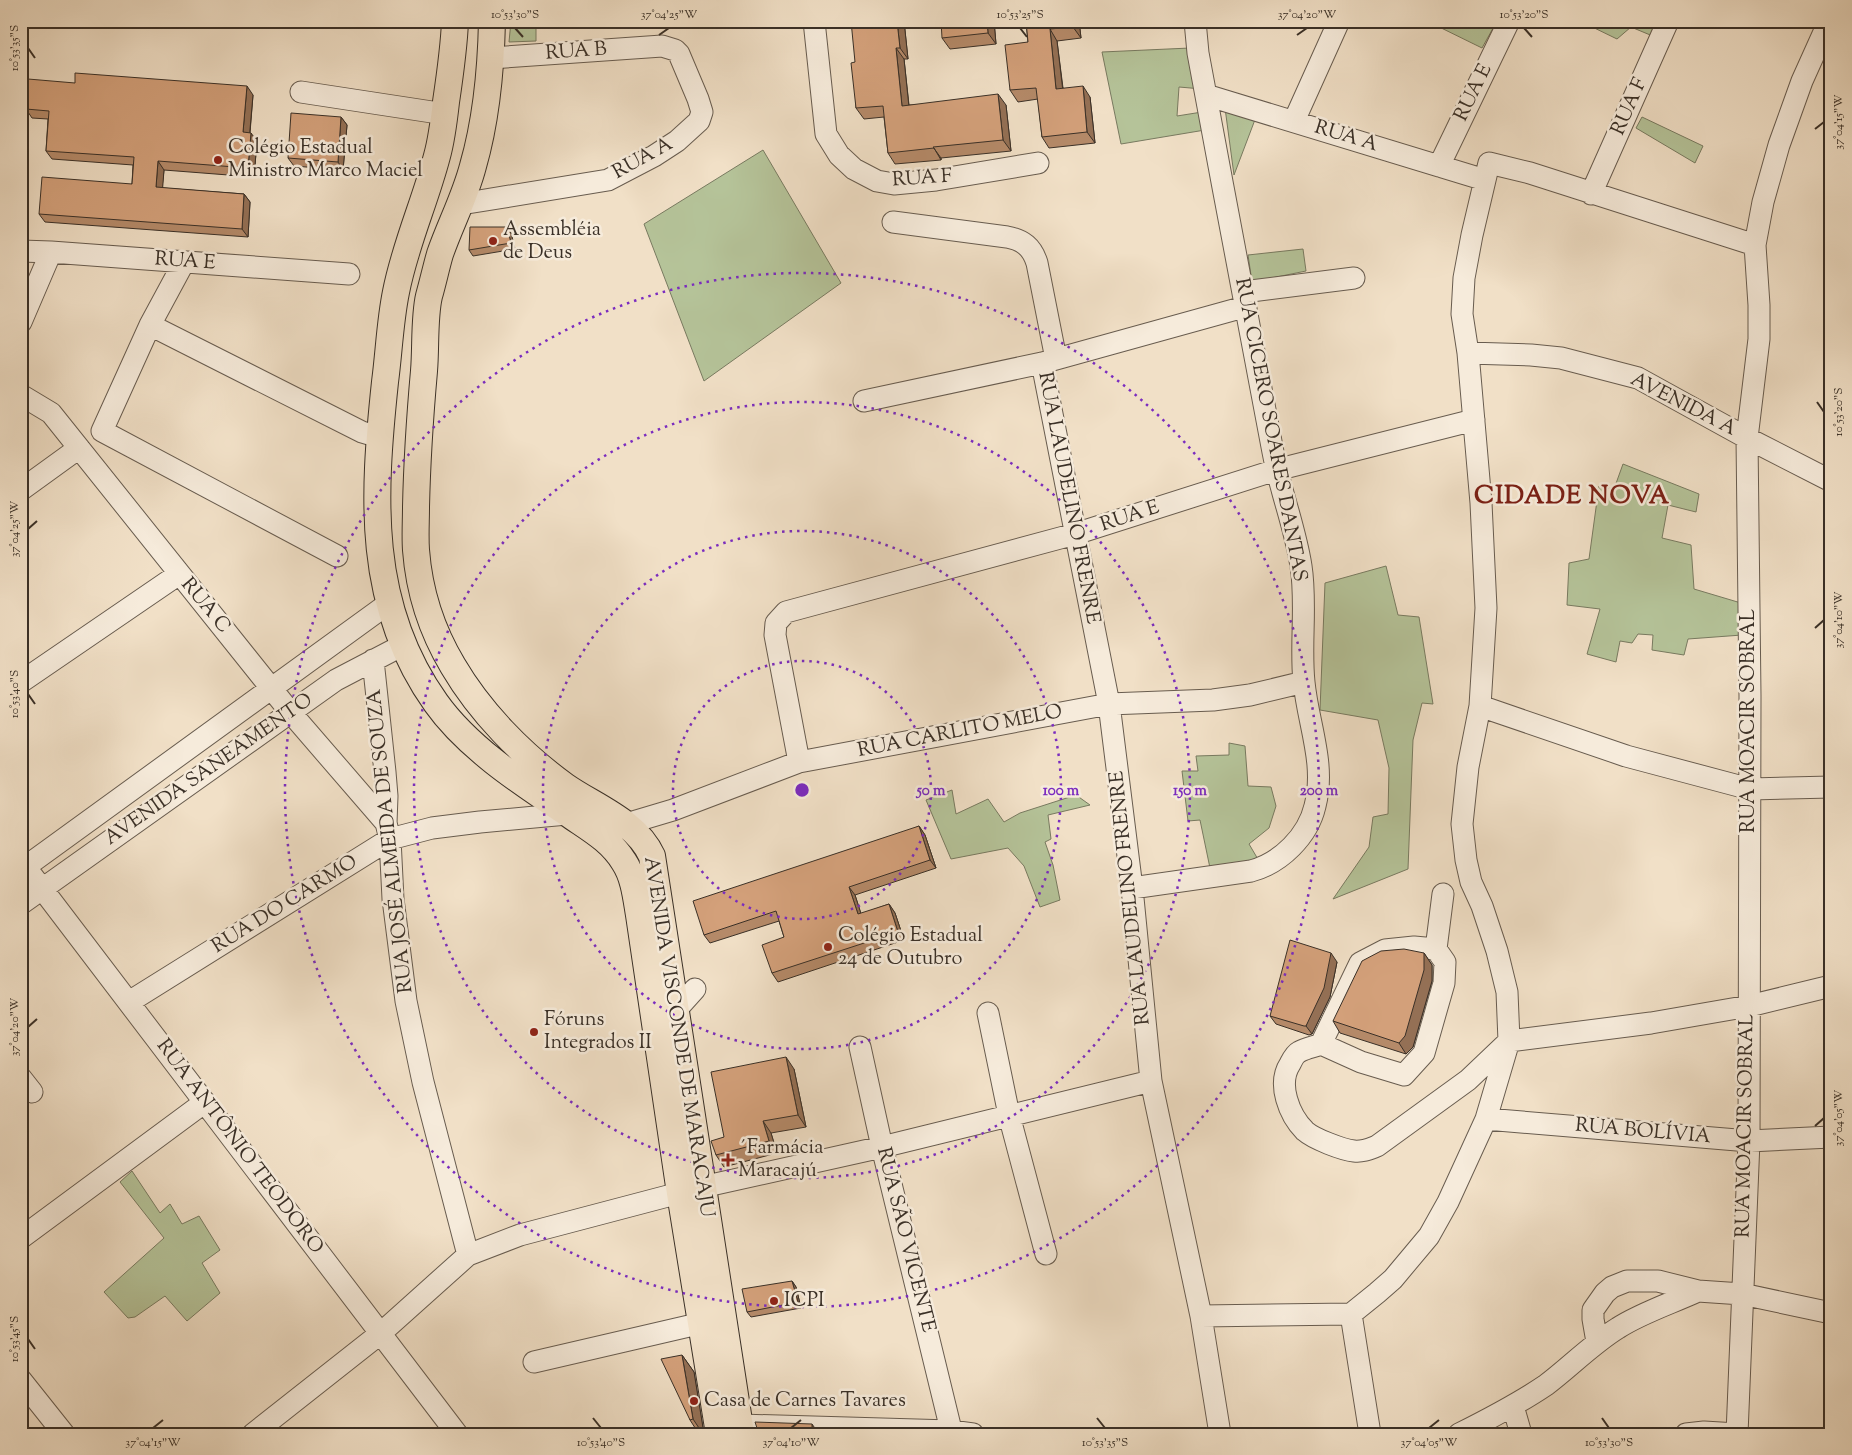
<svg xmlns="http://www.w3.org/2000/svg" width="1852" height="1455" viewBox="0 0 1852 1455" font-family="'Sorts Mill Goudy',serif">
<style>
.green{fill:#b5c399;stroke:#787a60}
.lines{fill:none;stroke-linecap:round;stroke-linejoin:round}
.minor-casing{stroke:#685c4f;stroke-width:23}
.major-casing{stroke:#3a3027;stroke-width:28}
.minor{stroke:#f6ebdb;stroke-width:21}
.major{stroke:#f1e0c7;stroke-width:26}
.wall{fill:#b58a69;stroke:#3a3027}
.shaded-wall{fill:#947055;stroke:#3a3027}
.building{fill:#d3a07a;stroke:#3a3027}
.ticks{fill:none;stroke:#3a3027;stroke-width:2}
.ring{fill:none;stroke:#7b2cbf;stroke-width:2.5;stroke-dasharray:2.5 5}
.poi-dot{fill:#8f2418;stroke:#f6ebdb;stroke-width:2}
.labels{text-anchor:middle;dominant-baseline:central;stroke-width:5;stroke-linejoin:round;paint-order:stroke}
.street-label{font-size:20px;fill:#3a3027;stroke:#f6ebdb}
.poi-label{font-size:20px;fill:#3a3027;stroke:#f6ebdb;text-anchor:start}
.district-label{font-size:25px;font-weight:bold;letter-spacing:1px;fill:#7a1f14;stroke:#f6ebdb}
.centre{fill:#7b2cbf;stroke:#f6ebdb;stroke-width:2.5}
.ring-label{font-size:15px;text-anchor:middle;font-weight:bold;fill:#7b2cbf;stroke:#f6ebdb;stroke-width:5;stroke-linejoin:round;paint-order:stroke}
.neatline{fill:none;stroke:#3a3027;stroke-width:2}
.ticks-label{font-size:12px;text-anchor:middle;fill:#3a3027}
</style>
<rect width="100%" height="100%" fill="#f1e0c7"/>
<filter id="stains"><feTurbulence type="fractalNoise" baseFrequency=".004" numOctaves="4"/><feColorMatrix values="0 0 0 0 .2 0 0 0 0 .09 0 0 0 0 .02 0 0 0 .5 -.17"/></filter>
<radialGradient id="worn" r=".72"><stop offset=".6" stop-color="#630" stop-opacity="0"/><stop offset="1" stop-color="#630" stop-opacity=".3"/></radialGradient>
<path class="green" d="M511,21H536V41L509,42Z
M1427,21H1497L1482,48Z
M1580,21H1663L1655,37L1631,27L1617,39Z
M1190,48L1202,89L1179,87L1177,116L1202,112L1205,130L1121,144L1102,52Z
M1225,108L1256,117L1234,175Z
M1642,117L1703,146L1695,163L1636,128Z
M763,150L841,283L704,381L644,224Z
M1303,249L1306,271L1252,282L1248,255Z
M1623,464L1699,494L1696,512L1668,505L1662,538L1691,545L1694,589L1741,603L1742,635L1688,639L1684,655L1652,650L1653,635L1638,634L1632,643L1620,641L1616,662L1587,654L1600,609L1567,605L1569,563L1589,559L1599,486L1614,489Z
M1386,566L1398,615L1419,617L1433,704L1422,703L1413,740L1408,869L1333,899L1369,847L1373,817L1388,814L1389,768L1378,720L1320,710L1325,583Z
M1229,743L1245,746L1248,786L1271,787L1276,806L1269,828L1249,844L1259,861L1210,868L1200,820L1188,821L1182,771H1198L1196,756L1229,755Z
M952,790L956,814L988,799L1004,822L1020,813L1076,795L1090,805L1048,815L1051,839L1045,842L1053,865L1060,900L1040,907L1024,866L1008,848L951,859L926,800Z
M132,1171L160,1213L170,1204L182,1224L199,1216L220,1250L202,1263L220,1293L187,1321L165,1296L135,1317L128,1318L104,1292L164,1238L120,1182Z"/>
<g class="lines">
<defs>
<path id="minor" d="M814,21L826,134L839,155L854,169L877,181L894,184L936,180L1038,163
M301,92L445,114
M1206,95L1485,180
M1294,121L1339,21
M1439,166L1509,21
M1591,194L1668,21
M461,204L608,180L654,156L677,141L699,121L702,112L698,99L679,54L675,50L662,46L491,58
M893,222L1007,237C1023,240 1032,247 1037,263L1056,359
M21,251L51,252L349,274
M184,262L150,325L102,431L337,556
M1243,292L1354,278
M21,322L51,252
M150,325L362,432L379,437
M1468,353L1531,355L1561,358L1638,378L1747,438L1831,481
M1042,363L1109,704L1132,888L1151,1081L1201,1316L1220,1434
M21,395L51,413L291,713L386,823
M864,401L1042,363L1244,307
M21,490L79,448
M373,660L385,772L387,796L386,823L390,839L393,899L406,1001L423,1082L468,1255
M21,682L179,574
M1480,706L1626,756L1750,789L1831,787
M799,762L775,635L776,623L786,612L1075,534L1276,470L1474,420
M626,824L673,810L799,762L1109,704L1213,700L1250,695L1304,682
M21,861L457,1434
M21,870L389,603
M1132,888L1251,871C1281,863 1308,836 1315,806C1326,764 1308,724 1304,682C1300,644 1307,604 1301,566C1295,527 1280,490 1273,452C1247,319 1223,186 1198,53L1195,21
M21,904L336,680L403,645
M1436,949L1443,894
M129,1002L390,839L432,828L480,822L567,814
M677,1009L695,989
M988,1013L1009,1115L1046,1254
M1321,1044L1360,963L1385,950L1414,947L1436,949L1445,962L1444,983L1424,1053L1404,1075L1361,1062L1321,1044C1314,1047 1306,1048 1299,1052C1295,1054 1292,1060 1290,1064C1277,1084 1289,1115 1305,1131C1314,1139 1343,1150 1354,1151C1363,1152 1369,1149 1377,1146L1468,1080L1509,1041L1651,1023L1749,1006L1831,986
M860,1047L882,1147L952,1434
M21,1078L32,1092
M1486,1119L1749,1141L1831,1137
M21,1238L205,1102
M1351,1314L1370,1434
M1201,1316L1351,1314L1377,1293L1393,1279L1429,1236L1448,1202L1486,1119L1509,1041L1507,992L1497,951L1482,906L1471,882L1466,860L1462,824L1468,767L1480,706L1486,608L1481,503L1468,353L1462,314L1464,278L1472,235L1489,163L1530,173L1755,245
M1597,1342L1593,1319V1310L1605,1293L1612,1287L1627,1281H1658L1698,1291L1742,1294L1831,1313
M534,1362L702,1323
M21,1380L64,1434
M1513,1406L1521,1434
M725,1428L740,1425L951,1431L973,1434
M253,1434L381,1333L468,1255L520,1235L702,1187L882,1147L1151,1081
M1459,1434C1489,1419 1518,1404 1546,1385C1570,1367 1592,1344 1618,1328C1641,1313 1672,1303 1698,1291
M1686,1434L1704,1432L1737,1434L1749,1141L1750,696L1747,438L1759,339V305L1755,245L1763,202L1779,145L1802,81L1829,21"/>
<path id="major" d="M455,21C454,48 450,75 446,102C444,120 442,138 437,156C425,202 405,245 396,292C390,321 389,352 385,382C373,496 366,605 436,703C468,748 522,783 567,813C588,828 610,839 624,862C634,877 636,897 639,915L680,1193L719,1434
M492,21C491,68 486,121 473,166C465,197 450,225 440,254C436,268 433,282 429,296C424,317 426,348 424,371C420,416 417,462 416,507C416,521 415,536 416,550C419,590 432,631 453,666C480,712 521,754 565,786C595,807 636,821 652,856L741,1434"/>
</defs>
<use href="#minor" class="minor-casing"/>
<use href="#major" class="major-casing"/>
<use href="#minor" class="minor"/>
<use href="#major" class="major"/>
</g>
<path class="wall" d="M904,21L908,59H904L909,105H1006L1011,151L941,158V160L895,164L888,153L884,117L864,119L856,108L855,62Z
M994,21L996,44L950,49L942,38Z
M1026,21H1079L1081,38L1057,41L1063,88L1090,97L1095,143L1049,148L1042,137L1038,99L1018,102L1010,90L1028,42Z
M253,95L250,133L257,141L254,177L164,170L162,188L244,194L250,202L248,237L45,222L39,214L132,184L133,165L52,159L46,151L48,119L32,118L26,109Z
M341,117L347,125L343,170L294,166L288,158Z
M511,233L515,249L473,256L469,250Z
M919,826L925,835L936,868L855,895L861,914L889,904L895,913L904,940L778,982L772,973L784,937L779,921L710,943L704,935Z
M1424,953L1432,965V981L1413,1047L1406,1054L1340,1033L1333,1021Z
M1337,962L1330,997L1312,1034L1309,1035L1276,1024L1270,1016Z
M794,1069L806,1127L771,1133L777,1153L724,1167L716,1155L724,1137Z
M792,1281L796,1287L801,1308L751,1317L747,1312Z
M682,1355L694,1372L704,1434H699L690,1420Z"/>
<path class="shaded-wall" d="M897,21H904L908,59L900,48Z
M987,21H994L996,44L988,33Z
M1072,21H1079L1081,38L1073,27Z
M1050,29L1057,41L1064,100L1056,89Z
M896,48L904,59L910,117L902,106Z
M247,86L253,95L249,141L243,132Z
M1083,86L1090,97L1095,143L1087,132Z
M998,94L1006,105L1011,151L1003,140Z
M341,117L347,125L343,170L338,162Z
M251,133L257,141L254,177L248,168Z
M933,147L941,158V160L934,148Z
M158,161L164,170L162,196L156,187Z
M244,194L250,202L248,237L242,229Z
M507,227L511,233L515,249L511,243Z
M919,826L925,835L936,868L930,860Z
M849,887L855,895L864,923L858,914Z
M889,904L895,913L904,940L898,932Z
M1331,953L1337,962L1330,997L1312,1034L1306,1026Z
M1424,953L1432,965V981L1413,1047L1406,1054L1399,1043Z
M786,1057L794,1069L806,1127L798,1115Z
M763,1121L771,1133L777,1153L769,1141Z
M792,1281L796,1287L801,1308L798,1302Z
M682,1355L694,1372L704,1434H703L693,1419Z
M812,1424L819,1434H812Z"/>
<path class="building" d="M851,21H897L900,48H896L902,106L998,94L1003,140L933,147L934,148L888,153L883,106L856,108L851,63L855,62Z
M941,21H987L988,33L942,38Z
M1026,21H1072L1073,27L1050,29L1056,89L1083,86L1087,132L1042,137L1036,88L1010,90L1005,45L1028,42Z
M75,73L247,86L243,132L251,133L248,168L158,161L156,187L244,194L242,229L39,214L42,177L132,184L134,157L46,151L49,111L26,109L28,79L75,83Z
M291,113L341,117L338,162L288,158Z
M470,227H507L511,243L469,250Z
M919,826L930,860L849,887L858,914L889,904L898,932L772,973L762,945L784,937L776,911L704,935L693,901Z
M1290,940L1331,953L1324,988L1306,1026H1304L1270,1016Z
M1404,949L1424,953V970L1405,1036L1399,1043L1333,1021L1362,961L1381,951Z
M786,1057L798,1115L763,1121L769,1141L716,1155L711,1141L724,1137L711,1072Z
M792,1281L798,1302L747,1312L742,1289Z
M682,1355L693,1419L690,1420L661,1359Z
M755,1422L812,1424V1434H759Z"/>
<path class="ticks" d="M515,28L523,37M1020,28L1027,37M1524,28L1532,37M659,35L669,28M1297,35L1307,28M28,48L35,58M1815,129L1824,122M1817,402L1824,412M28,529L37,521M1815,628L1824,620M28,694L35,704M28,1027L37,1019M1815,1126L1824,1118M28,1339L35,1349M593,1418L601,1428M1097,1418L1105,1428M1602,1418L1609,1428M153,1428L163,1420M791,1428L801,1420M1429,1428L1439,1420"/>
<g class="ring">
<circle cx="802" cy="790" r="129"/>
<circle cx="802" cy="790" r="259"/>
<circle cx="802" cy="790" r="388"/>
<circle cx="802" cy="790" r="517"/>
</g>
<g class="poi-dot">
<circle cx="218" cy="160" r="5"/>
<circle cx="493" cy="241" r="5"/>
<circle cx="828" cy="947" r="5"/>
<circle cx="534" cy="1032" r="5"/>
<path d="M725.5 1152.5h5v5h5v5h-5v5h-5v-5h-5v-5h5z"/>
<circle cx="774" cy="1301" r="5"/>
<circle cx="694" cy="1401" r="5"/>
</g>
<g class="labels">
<g class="street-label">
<text transform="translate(576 52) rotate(-4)">RUA B</text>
<text transform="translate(1474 93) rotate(-64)">RUA E</text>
<text transform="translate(1630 107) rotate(-66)">RUA F</text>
<text transform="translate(1346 137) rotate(17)">RUA A</text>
<text transform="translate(643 159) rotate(-29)">RUA A</text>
<text transform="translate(922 179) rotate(-4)">RUA F</text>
<text transform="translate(185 262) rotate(4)">RUA E</text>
<text transform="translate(1683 405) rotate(27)">AVENIDA A</text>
<text transform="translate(1270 430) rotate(79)">RUA CICERO SOARES DANTAS</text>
<text transform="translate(1068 498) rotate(79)">RUA LAUDELINO FRENRE</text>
<text transform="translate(1130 517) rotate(-18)">RUA E</text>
<text transform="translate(205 606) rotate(50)">RUA C</text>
<text transform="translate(1749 721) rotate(-90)">RUA MOACIR SOBRAL</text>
<text transform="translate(960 732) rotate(-11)">RUA CARLITO MELO</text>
<text transform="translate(209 770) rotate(-35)">AVENIDA SANEAMENTO</text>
<text transform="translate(391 841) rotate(-96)">RUA JOSÉ ALMEIDA DE SOUZA</text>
<text transform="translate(1131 898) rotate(-96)">RUA LAUDELINO FRENRE</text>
<text transform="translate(285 905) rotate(-32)">RUA DO CARMO</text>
<text transform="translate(678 1037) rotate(81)">AVENIDA VISCONDE DE MARACAJU</text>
<text transform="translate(1746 1126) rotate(-89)">RUA MOACIR SOBRAL</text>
<text transform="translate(1643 1132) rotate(5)">RUA BOLÍVIA</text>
<text transform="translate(239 1147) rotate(53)">RUA ANTÔNIO TEODORO</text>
<text transform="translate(905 1240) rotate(76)">RUA SÃO VICENTE</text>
</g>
<g class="poi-label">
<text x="228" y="148">Colégio Estadual<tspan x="228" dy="23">Ministro Marco Maciel</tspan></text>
<text x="503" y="230">Assembléia<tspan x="503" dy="23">de Deus</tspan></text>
<text x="838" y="936">Colégio Estadual<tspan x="838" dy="23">24 de Outubro</tspan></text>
<text x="544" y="1020">Fóruns<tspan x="544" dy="23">Integrados II</tspan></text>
<text x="738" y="1148">´Farmácia<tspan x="738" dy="23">Maracajú</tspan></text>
<text x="784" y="1301">ICPI</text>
<text x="704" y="1401">Casa de Carnes Tavares</text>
</g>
<g class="district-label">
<text x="1572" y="497">CIDADE NOVA</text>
</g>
</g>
<circle cx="802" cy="790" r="8" class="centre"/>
<g class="ring-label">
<text x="931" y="795">50 m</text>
<text x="1061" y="795">100 m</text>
<text x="1190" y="795">150 m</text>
<text x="1319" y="795">200 m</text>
</g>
<rect width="1852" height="1455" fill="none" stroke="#f1e0c7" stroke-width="55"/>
<rect x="28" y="28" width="1796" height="1400" class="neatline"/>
<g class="ticks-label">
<text x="515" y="18">10°53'30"S</text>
<text x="669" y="18">37°04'25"W</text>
<text x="1020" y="18">10°53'25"S</text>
<text x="1307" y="18">37°04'20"W</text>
<text x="1524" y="18">10°53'20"S</text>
<text transform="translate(14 48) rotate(-90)" y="4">10°53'35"S</text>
<text transform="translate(1838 122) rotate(-90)" y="4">37°04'15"W</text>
<text transform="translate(1838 412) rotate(-90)" y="4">10°53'20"S</text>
<text transform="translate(14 529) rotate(-90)" y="4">37°04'25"W</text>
<text transform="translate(1838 620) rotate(-90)" y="4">37°04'10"W</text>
<text transform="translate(14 694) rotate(-90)" y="4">10°53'40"S</text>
<text transform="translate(14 1027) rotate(-90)" y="4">37°04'20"W</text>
<text transform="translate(1838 1118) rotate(-90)" y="4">37°04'05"W</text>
<text transform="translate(14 1339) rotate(-90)" y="4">10°53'45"S</text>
<text x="153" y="1446">37°04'15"W</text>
<text x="601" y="1446">10°53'40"S</text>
<text x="791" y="1446">37°04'10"W</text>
<text x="1105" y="1446">10°53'35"S</text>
<text x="1429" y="1446">37°04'05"W</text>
<text x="1609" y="1446">10°53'30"S</text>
</g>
<rect width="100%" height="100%" filter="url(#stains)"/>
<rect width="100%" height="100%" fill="url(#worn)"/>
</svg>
